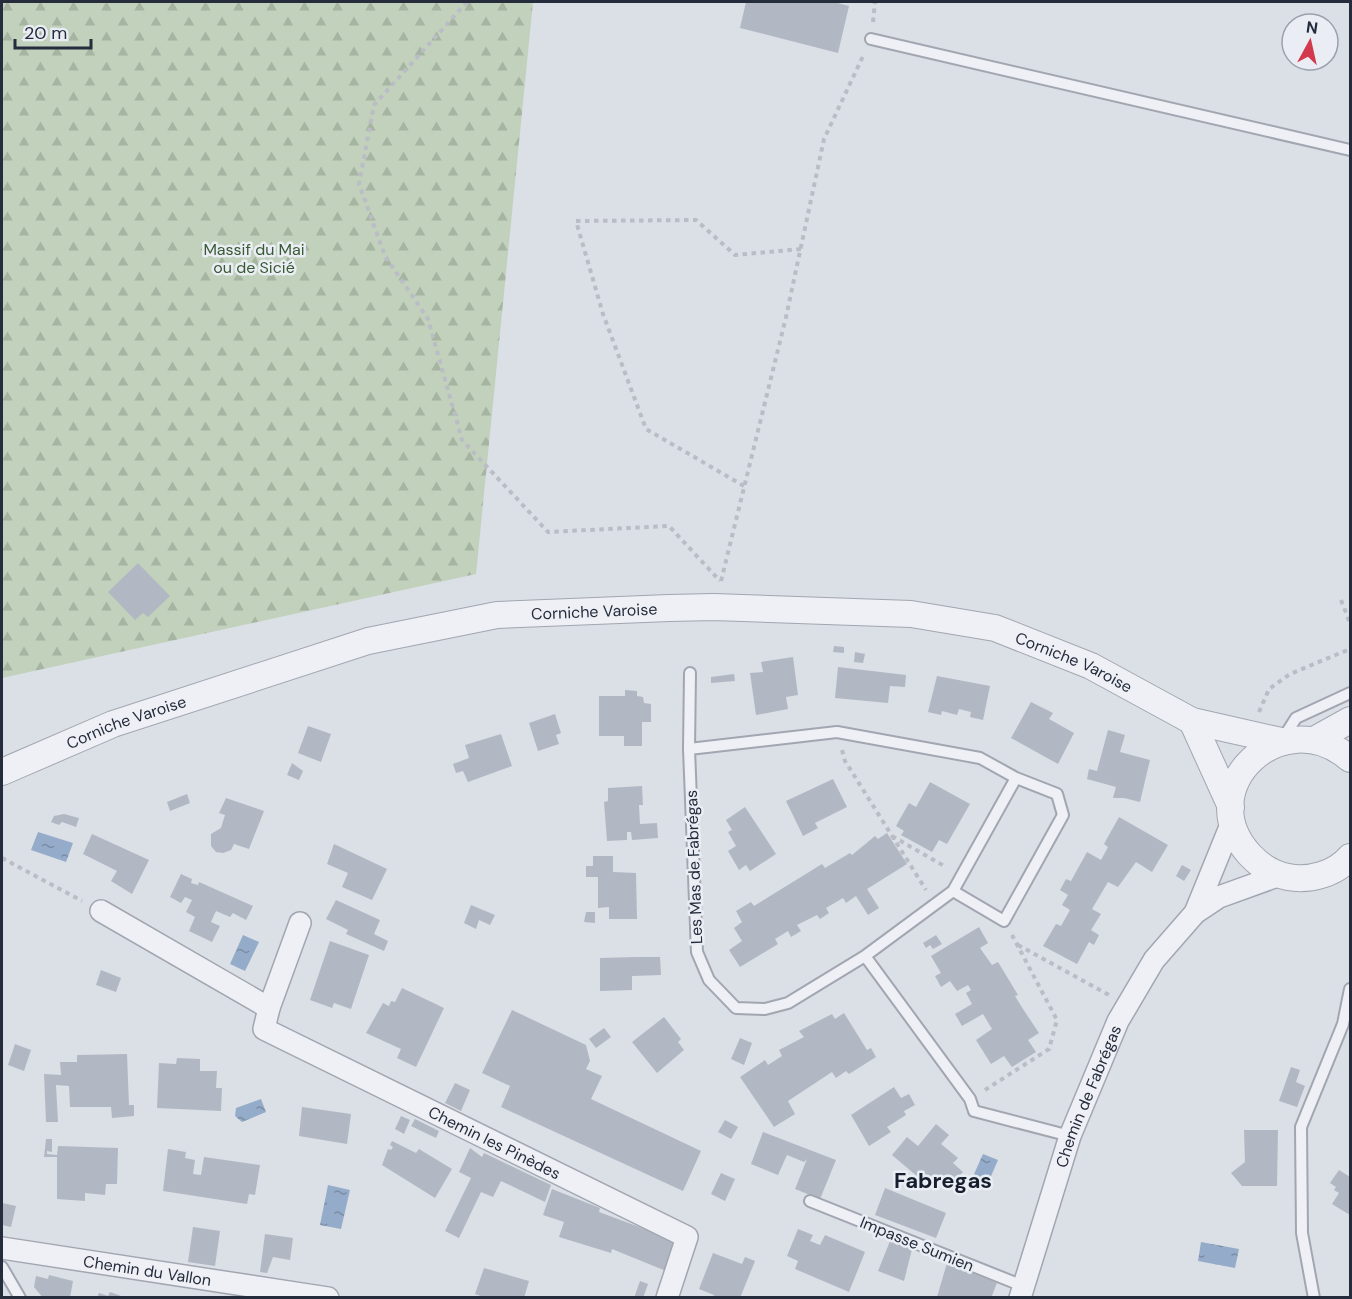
<svg xmlns="http://www.w3.org/2000/svg" width="1352" height="1299" viewBox="0 0 1352 1299" font-family="'DM Sans',sans-serif">
<style>
.forest{fill:url(#forest-firs)}
.water{fill:url(#water-ripples)}
.building{fill:#b2b8c3}
.lines{fill:none;stroke-linecap:round;stroke-linejoin:round}
.service-casing{stroke:#a1a6b0;stroke-width:14}
.minor-casing{stroke:#a1a6b0;stroke-width:24}
.tertiary-casing{stroke:#a1a6b0;stroke-width:28}
.path{stroke:#babdc5;stroke-width:4;stroke-dasharray:4.5 4.5;stroke-linecap:butt}
.service{stroke:#eef0f5;stroke-width:10}
.minor{stroke:#eef0f5;stroke-width:21}
.tertiary{stroke:#eef0f5;stroke-width:26}
.labels{text-anchor:middle;dominant-baseline:central;stroke-width:5;stroke-linejoin:round;paint-order:stroke}
.park-label{font-size:16px;fill:#385932;stroke:#eaeef4}
.street-label{font-size:16px;fill:#252d3d;stroke:#eaeef4}
.district-label{font-size:22px;font-weight:bold;fill:#171e2d;stroke:#eaeef4}
</style>
<defs>
<pattern id="forest-firs" width="22" height="20" patternUnits="userSpaceOnUse" patternTransform="scale(1.5)"><rect width="22" height="20" fill="#c1d1bc"/><path d="M5 1l3.5 6h-7zM16 11l3.5 6h-7z" fill="#a6b4a2"/></pattern>
<pattern id="water-ripples" width="26" height="14" patternUnits="userSpaceOnUse" patternTransform="scale(1.5)"><rect width="26" height="14" fill="#94acc9"/><path d="M2 4q2-2 4 0t4 0M15 11q2-2 4 0t4 0" fill="none" stroke="#798ca4"/></pattern>
</defs>
<rect width="100%" height="100%" fill="#dbdfe6"/>
<path class="forest" d="M2,2H533L476,574L2,678Z"/>
<path class="water" d="M38,832L73,843L66,862L31,850Z
M243,935L259,942L245,971L230,964Z
M261,1099L266,1112L242,1122L235,1116L236,1108Z
M983,1154L998,1160L985,1190L970,1183Z
M328,1185L350,1190L341,1229L320,1225Z
M1201,1242L1239,1249L1235,1268L1198,1261Z"/>
<path class="building" d="M746,2H834L849,6L838,53L740,28Z
M138,563L170,596L148,617L143,613L135,620L108,592Z
M834,646L844,647V653L833,652Z
M855,652L865,654L863,663L854,662Z
M793,657L798,695L786,697L788,709L756,715L750,673L763,672L761,662Z
M838,667L906,675L905,687L890,686L888,703L835,698Z
M734,674L735,681L711,683V677Z
M937,676L990,686L983,720L970,717L971,712L959,709L957,715L942,711L941,715L928,712Z
M625,690L637,691V696L643,697L644,703L651,704V722H642V746H624V736H599V696H625Z
M1031,702L1053,713L1049,719L1074,733L1058,764L1011,738Z
M555,714L561,733L556,735L559,744L538,751L529,723Z
M308,726L331,734L321,762L298,753Z
M1108,730L1125,735L1120,752L1150,760L1140,802L1124,798H1113L1116,787L1087,779L1089,769L1097,771Z
M501,734L512,766L468,782L463,771L456,773L453,764L469,758L465,745Z
M292,763L303,771L299,780L287,775Z
M833,779L847,807L815,823L818,828L803,836L786,801Z
M930,782L970,804L947,844L939,840L932,852L901,835L904,831L896,826L909,803L916,807Z
M642,786L643,805H639L640,824L657,823L658,838L632,840L631,832H627V840L607,841L604,802L608,801V788Z
M187,794L190,803L170,811L167,802Z
M226,798L264,811L249,849L234,844L231,850L223,853L216,852L211,846V834L221,828L225,815L219,813Z
M745,807L776,854L750,871L746,865L739,870L728,851L736,846L728,832L732,830L726,820Z
M64,814L79,818L76,827L62,822L59,825L51,822L54,816Z
M1119,817L1168,845L1152,872L1136,862L1118,887L1108,882L1092,909L1101,914L1091,930L1099,935L1094,945L1089,942L1077,964L1043,946L1056,924L1061,926L1070,910L1062,905L1068,895L1060,890L1066,879L1071,881L1087,852L1101,860L1108,847L1104,844Z
M887,833L907,864L867,889L879,908L868,915L856,896L846,903L843,898L826,908L829,913L820,919L817,915L797,925L801,931L791,937L788,931L775,939L778,944L740,967L729,950L742,941L734,928L742,922L736,911L751,902L754,906L822,864L825,868L850,853L852,855L875,836L878,839Z
M92,834L149,860L132,894L111,881L117,871L83,854Z
M334,844L387,869L372,900L342,887L348,873L327,864Z
M593,856H613V872L636,873L637,919H609V907L598,908V877H586V866H593Z
M1182,865L1191,870L1184,881L1176,876Z
M181,874L192,879L191,883L198,885L199,882L253,906L246,920L233,913L230,917L216,911L211,922L220,926L212,942L189,931L195,917L186,912L192,900L185,897L181,903L170,897Z
M336,900L380,920L374,934L388,941L384,951L346,934L348,930L326,919Z
M471,905L495,915L490,925L479,920L476,929L464,923Z
M586,912H595V923L584,922Z
M979,927L988,943L980,948L992,965L998,962L1018,995L1015,996L1023,1009L1039,1033L1028,1040L1036,1052L1012,1067L1004,1056L991,1064L976,1040L992,1029L983,1014L962,1026L955,1014L972,1004L966,993L971,990L968,985L957,991L950,981L941,987L935,976L941,973L931,956Z
M936,935L942,944L933,949L930,945L926,948L923,943Z
M330,941L369,955L351,1009L334,1003L332,1008L310,1000Z
M636,957H660L661,975L632,976V990L600,991V958Z
M101,970L121,978L116,992L96,985Z
M402,988L444,1008L416,1067L397,1058L401,1049L366,1033L383,1003L389,1006L391,1001L395,1002Z
M512,1010L586,1045L590,1061L586,1069L602,1076L591,1099L701,1151L683,1191L501,1107L510,1086L482,1073Z
M844,1013L867,1050L871,1048L876,1057L849,1074L846,1071L836,1078L832,1072L788,1101L795,1114L774,1127L740,1077L765,1060L768,1065L782,1056L779,1050L804,1037L799,1031L832,1014L835,1019Z
M664,1017L681,1039L678,1042L684,1050L657,1073L632,1042Z
M604,1028L611,1037L596,1048L589,1039Z
M740,1038L752,1043L744,1065L731,1059Z
M15,1044L31,1050L24,1071L8,1065Z
M127,1054L129,1105H134V1116L112,1118L111,1107H70L69,1086L56,1085L58,1122H46L44,1074L61,1075L60,1062H77V1055Z
M177,1058L200,1059V1071H217L216,1088H222L221,1111L157,1108L159,1063L176,1064Z
M1291,1067L1300,1070L1296,1082L1305,1086L1297,1107L1279,1101Z
M455,1083L470,1090L461,1111L445,1103Z
M894,1087L901,1098L909,1094L915,1105L904,1111L906,1115L887,1127L891,1132L869,1146L851,1115Z
M302,1107L351,1114L347,1144L299,1136Z
M401,1116L410,1120L404,1134L395,1129Z
M415,1119L439,1131L436,1138L411,1126Z
M725,1120L738,1127L731,1139L718,1132Z
M936,1124L949,1135L941,1144L958,1158L953,1163L963,1172L950,1187L940,1180L936,1184L922,1173L918,1177L892,1155L907,1137L918,1146Z
M1244,1130H1278L1277,1186H1242L1231,1173L1245,1162Z
M763,1132L836,1160L820,1199L795,1189L807,1159L804,1162L787,1155L778,1175L751,1164Z
M46,1139H52V1152L47,1151V1154L57,1155L58,1146L118,1148L117,1184H106L105,1195L85,1193V1201L57,1199V1157H44Z
M392,1141L416,1153L419,1149L452,1169L435,1198L382,1165L388,1149L391,1150L393,1147L390,1145Z
M470,1148L482,1157L484,1153L551,1185L545,1202L501,1181L493,1197L481,1192L459,1238L445,1231L471,1178L459,1172Z
M168,1149L186,1152L185,1158L195,1160L193,1174L201,1175L204,1157L260,1165L255,1195L249,1194L247,1204L163,1191Z
M1339,1170L1350,1177V1215L1332,1204L1339,1193L1334,1190L1336,1187L1330,1183Z
M721,1173L735,1179L725,1201L711,1194Z
M885,1188L946,1213L936,1238L875,1215Z
M552,1189L600,1208L599,1212L677,1241L666,1271L612,1249L611,1253L559,1237L564,1222L543,1215Z
M2,1203L16,1206L11,1227L2,1225Z
M193,1227L220,1231L215,1266L188,1262Z
M798,1229L813,1235L810,1241L820,1245L825,1235L865,1252L849,1292L795,1269L798,1261L787,1256Z
M265,1234L293,1238L290,1260L273,1257L267,1273L260,1272Z
M890,1241L912,1249L904,1281L878,1271Z
M713,1253L742,1264L745,1257L755,1261L740,1298H713L714,1295L699,1289Z
M947,1263L997,1283L991,1298L937,1297Z
M484,1268L529,1281L524,1298H486L475,1294Z
M49,1275L73,1281L70,1298H43L34,1287L36,1276L48,1279Z
M640,1281L648,1284L643,1298H634Z
M110,1292L124,1297V1298H97L99,1293L108,1296Z"/>
<g class="lines">
<defs>
<path id="service" d="M871,39L1350,150
M1282,740L1296,718L1350,693
M689,749L837,732L980,758L1016,778L953,891L865,956L788,1003L765,1009L736,1008L709,980L697,952L689,749L690,673
M953,891L1004,921L1063,815L1057,794L1016,778
M865,956L970,1099L974,1111L1070,1136
M810,1201L1023,1286
M2,1267L20,1298
M1314,1298L1302,1233L1301,1127L1343,1024L1350,989"/>
<g id="minor">
<path d="M101,911L269,1008"/>
<path d="M1195,913L1232,822"/>
<path id="s1" d="M300,923L269,1008L264,1029L687,1237L667,1298"/>
<path id="s2" d="M2,1248L328,1298"/>
<path id="s3" d="M1020,1298L1070,1136L1118,1021L1154,960L1195,913L1219,897L1280,875"/>
</g>
<g id="tertiary">
<path d="M1192,721L1231,807"/>
<path d="M1314,740L1350,720"/>
<path d="M1350,759C1282,700 1190,788 1249,854C1259,865 1273,874 1288,877C1310,881 1335,874 1350,857"/>
<path id="s4" d="M2,772L113,724L368,641L497,615L669,608L714,607L911,614L995,628L1091,666L1192,721L1281,741"/>
</g>
</defs>
<use href="#service" class="service-casing"/>
<use href="#minor" class="minor-casing"/>
<use href="#tertiary" class="tertiary-casing"/>
<path class="path" d="M467,2L374,105L359,184L385,256L428,319L462,440L548,532L669,526L720,581
M873,22L875,2
M744,486L646,429L603,314L576,221L696,220L735,255L801,249
M721,581L786,317L824,139L864,54
M1341,600L1350,623
M1259,712L1269,689L1290,674L1350,649
M842,750L845,761L926,890
M892,836L946,867
M2,858L82,901
M1018,945L1109,995
M985,1090L1049,1049L1057,1020L1012,935"/>
<use href="#service" class="service"/>
<use href="#minor" class="minor"/>
<use href="#tertiary" class="tertiary"/>
</g>
<g class="labels">
<g class="park-label">
<text x="254" y="249">Massif du Mai<tspan x="254" dy="18">ou de Sicié</tspan></text>
</g>
<g class="street-label">
<text stroke="none"><textPath href="#s4" startOffset="618">Corniche Varoise</textPath></text>
<text stroke="none"><textPath href="#s4" startOffset="1106">Corniche Varoise</textPath></text>
<text stroke="none"><textPath href="#s4" startOffset="134">Corniche Varoise</textPath></text>
<text transform="translate(694 867) rotate(-92)">Les Mas de Fabrégas</text>
<text stroke="none"><textPath href="#s3" startOffset="213">Chemin de Fabrégas</textPath></text>
<text stroke="none"><textPath href="#s1" startOffset="369">Chemin les Pinèdes</textPath></text>
<text transform="translate(917 1244) rotate(22)">Impasse Sumien</text>
<text stroke="none"><textPath href="#s2" startOffset="147">Chemin du Vallon</textPath></text>
</g>
<g class="district-label">
<text x="943" y="1180">Fabregas</text>
</g>
</g>
<rect width="1352" height="1299" fill="none" stroke="#252d3d" stroke-width="6"/>
<g transform="translate(1310 42) rotate(8)"><circle r="28" fill="#eaeef4" stroke="#9ba1ab" stroke-width="1.5"/>
<path d="M0-4.5L10 22L0 15L-10 22Z" fill="#d3394c"/>
<text y="-9" font-size="16" font-weight="bold" text-anchor="middle" fill="#252d3d">N</text>
</g>
<path d="M15 39v9h76v-9" fill="none" stroke="#252d3d" stroke-width="3"/>
<text x="24" y="39" font-size="18" fill="#252d3d" stroke="#eaeef4" stroke-width="4.5" paint-order="stroke">20 m</text>
</svg>
